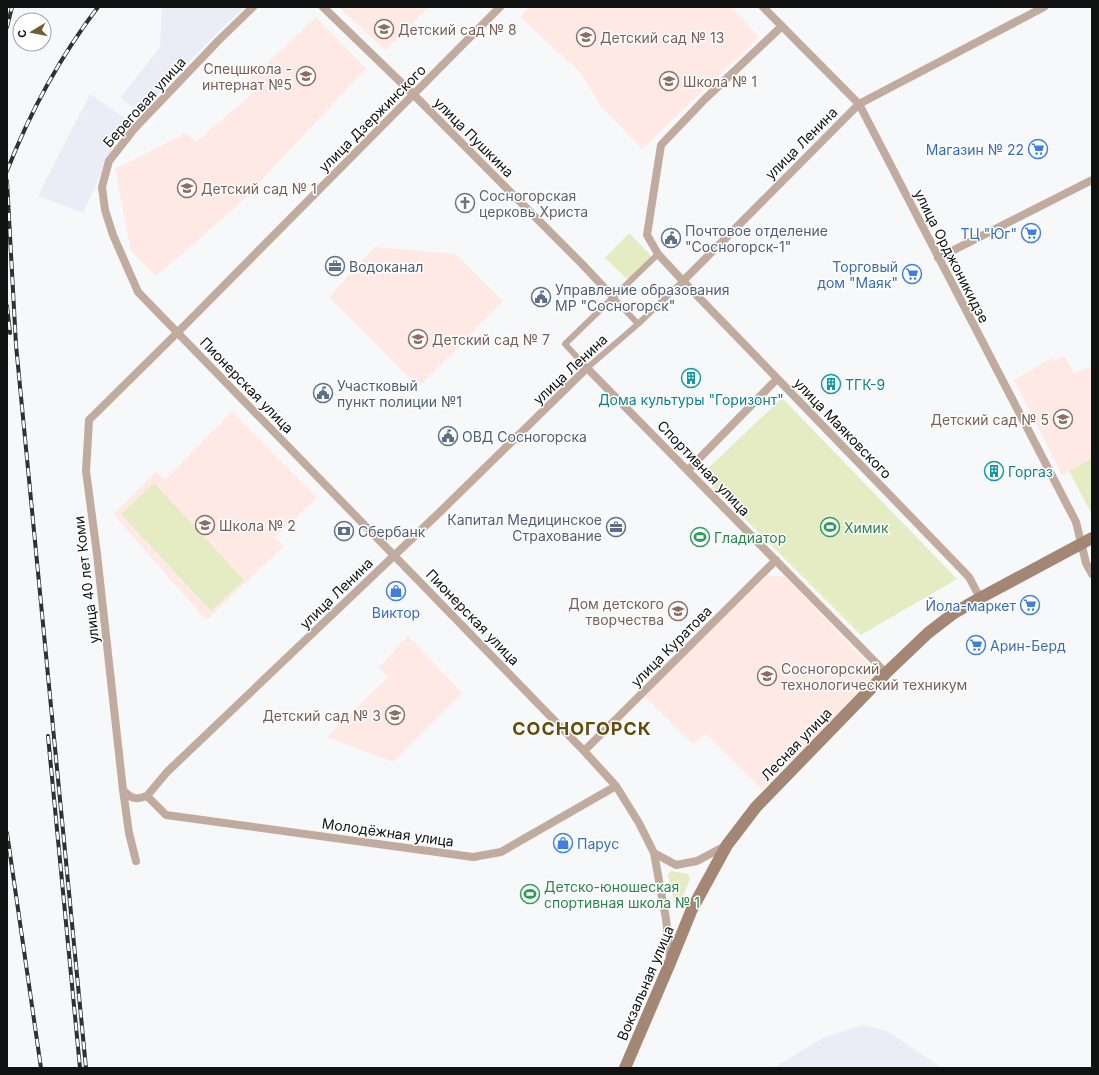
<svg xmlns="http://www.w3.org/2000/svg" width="1099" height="1075" viewBox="0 0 1099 1075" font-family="Inter,sans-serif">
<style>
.built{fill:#eaedf5}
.education{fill:#fee9e5}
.green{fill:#e5ebc3}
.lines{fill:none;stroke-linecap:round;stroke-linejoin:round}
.pedestrian{stroke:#c0ab9e;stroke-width:6}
.minor{stroke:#c0ab9e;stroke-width:8}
.secondary{stroke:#a38673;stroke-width:12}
.rail-casing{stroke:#303132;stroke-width:4}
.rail{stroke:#fff;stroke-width:2.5;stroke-dasharray:8;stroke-linecap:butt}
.labels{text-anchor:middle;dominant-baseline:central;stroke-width:3;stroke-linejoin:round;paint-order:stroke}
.education-label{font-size:14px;fill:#785e54;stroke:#fff;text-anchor:start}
.street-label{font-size:14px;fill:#101111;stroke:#fff}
.shop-label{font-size:14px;fill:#366cbe;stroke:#fff;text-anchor:end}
.worship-label{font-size:14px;fill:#5b616d;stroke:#fff;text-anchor:start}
.service-label{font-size:14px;fill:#4e5e75;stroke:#fff;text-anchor:start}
.culture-label{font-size:14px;fill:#0d838f;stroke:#fff;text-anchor:start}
.leisure-label{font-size:14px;fill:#27864d;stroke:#fff;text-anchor:start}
.district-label{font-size:18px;font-weight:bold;letter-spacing:1px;fill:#644d11;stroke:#fff}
</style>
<rect width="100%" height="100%" fill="#f7f8f9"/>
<path class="built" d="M162,7H245L219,31L140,113L120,98L160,47Z
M90,94L126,119L83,213L38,196Z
M863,1025L887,1031L942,1068H773L823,1038Z"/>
<path class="education" d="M339,7H429L385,50Z
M529,7H731L759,37L642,149L600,105L581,73L520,17Z
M316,17L366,69L236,207L156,276L131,251L115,169L186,133L196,142L253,93L245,84Z
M375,247L455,254L503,301L421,385L413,377L410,379L329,297Z
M1065,356L1074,373L1092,366V458L1062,475L1014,380L1052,358L1054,361Z
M232,411L317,498L275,537L284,546L206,620L113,514L156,472L165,480Z
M768,575L785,577L872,668L868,685L762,790L706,734L693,744L644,696Z
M408,636L462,693L393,762L327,737L388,677L379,667Z"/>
<path class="green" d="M629,233L652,257L628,280L605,258Z
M782,398L957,579L861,635L701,475Z
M1092,458V515L1069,471Z
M154,483L244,580L211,611L121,514Z
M671,871L688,874L690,879L680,903L674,902L668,875Z"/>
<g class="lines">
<path class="pedestrian" d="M658,254L565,344L587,368L638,324L683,281
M613,297L638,324"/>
<path class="minor" d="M253,7L219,40L134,129L109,161L102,187L105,210L113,235L138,292L584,751L616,786L639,823L654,853L666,919L670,959
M323,7L414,95L583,265L613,297
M763,7L859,104L1076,522L1086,563L1092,574
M782,26L705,99L661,145L647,235L658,254L683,281L969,577L980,598
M938,258L1092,180
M683,281L859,104L1044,7
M688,470L777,379
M584,751L776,560
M123,790C131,799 136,800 147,796
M147,796L167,772L443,509L587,368L886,673
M147,796L166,815L473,857L501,852L616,786
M654,853L676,865L697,861L727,845
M136,861L129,833L123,790L97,554L86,471L89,420L178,332L500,7"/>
<path class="secondary" d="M625,1068L670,963L692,909L727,845L756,807L886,673L928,633L954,613L980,598L1092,538"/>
<defs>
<path id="rail" d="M7,27L12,7
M7,171C30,112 60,57 98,7
M7,181L16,345L86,1068
M7,306L10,333
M48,736L80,1068
M7,833L41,1068"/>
</defs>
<use href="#rail" class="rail-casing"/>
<use href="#rail" class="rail"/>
</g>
<defs>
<symbol id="school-ring" viewBox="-11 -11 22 22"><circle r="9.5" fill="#fff" stroke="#8d6e63" stroke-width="1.5"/><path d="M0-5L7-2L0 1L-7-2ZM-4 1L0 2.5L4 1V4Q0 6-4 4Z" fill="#8d6e63"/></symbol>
<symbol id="supermarket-ring" viewBox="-11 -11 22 22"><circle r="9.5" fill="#fff" stroke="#3f7fe0" stroke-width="1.5"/><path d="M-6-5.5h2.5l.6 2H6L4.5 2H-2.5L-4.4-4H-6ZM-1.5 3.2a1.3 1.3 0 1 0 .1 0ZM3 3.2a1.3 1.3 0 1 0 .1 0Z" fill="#3f7fe0"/></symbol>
<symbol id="church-ring" viewBox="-11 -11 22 22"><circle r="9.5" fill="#fff" stroke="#6b7280" stroke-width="1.5"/><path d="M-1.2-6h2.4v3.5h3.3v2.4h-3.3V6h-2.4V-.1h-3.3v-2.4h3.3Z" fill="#6b7280"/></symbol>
<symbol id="civic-ring" viewBox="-11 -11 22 22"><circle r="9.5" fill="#fff" stroke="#5c6f8a" stroke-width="1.5"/><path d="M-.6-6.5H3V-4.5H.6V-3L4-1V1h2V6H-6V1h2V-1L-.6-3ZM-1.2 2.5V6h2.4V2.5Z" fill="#5c6f8a"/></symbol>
<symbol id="office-ring" viewBox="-11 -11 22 22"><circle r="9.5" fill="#fff" stroke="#5c6f8a" stroke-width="1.5"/><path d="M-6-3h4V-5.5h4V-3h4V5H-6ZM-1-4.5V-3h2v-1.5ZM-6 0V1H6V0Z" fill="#5c6f8a"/></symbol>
<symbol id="building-ring" viewBox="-11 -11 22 22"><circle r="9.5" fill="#fff" stroke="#0f9aa8" stroke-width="1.5"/><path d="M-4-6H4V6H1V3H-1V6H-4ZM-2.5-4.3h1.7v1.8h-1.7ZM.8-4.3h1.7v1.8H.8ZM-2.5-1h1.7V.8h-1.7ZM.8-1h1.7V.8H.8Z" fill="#0f9aa8"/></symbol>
<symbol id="stadium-ring" viewBox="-11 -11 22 22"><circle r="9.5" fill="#fff" stroke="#2e9e5b" stroke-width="1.5"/><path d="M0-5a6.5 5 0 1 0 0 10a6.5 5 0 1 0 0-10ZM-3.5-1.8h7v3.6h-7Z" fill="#2e9e5b"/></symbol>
<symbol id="bank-ring" viewBox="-11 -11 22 22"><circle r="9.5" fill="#fff" stroke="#5c6f8a" stroke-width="1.5"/><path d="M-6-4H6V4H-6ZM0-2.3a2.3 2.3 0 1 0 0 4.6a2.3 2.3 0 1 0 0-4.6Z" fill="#5c6f8a"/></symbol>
<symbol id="shop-ring" viewBox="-11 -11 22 22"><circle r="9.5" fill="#fff" stroke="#3f7fe0" stroke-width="1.5"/><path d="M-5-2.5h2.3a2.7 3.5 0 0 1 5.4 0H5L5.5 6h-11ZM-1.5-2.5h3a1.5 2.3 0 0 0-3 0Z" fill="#3f7fe0"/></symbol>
<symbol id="university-ring" viewBox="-11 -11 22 22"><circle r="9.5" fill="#fff" stroke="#8d6e63" stroke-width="1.5"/><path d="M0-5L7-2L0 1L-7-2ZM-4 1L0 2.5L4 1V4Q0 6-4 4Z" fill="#8d6e63"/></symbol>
</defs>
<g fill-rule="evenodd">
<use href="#school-ring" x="373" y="18" width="22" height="22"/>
<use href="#school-ring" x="575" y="26" width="22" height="22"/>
<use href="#school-ring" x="295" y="65" width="22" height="22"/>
<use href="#school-ring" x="658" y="70" width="22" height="22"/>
<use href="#supermarket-ring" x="1027" y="138" width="22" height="22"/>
<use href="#school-ring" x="176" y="177" width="22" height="22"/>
<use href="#church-ring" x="454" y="192" width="22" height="22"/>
<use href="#supermarket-ring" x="1020" y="222" width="22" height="22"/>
<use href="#civic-ring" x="660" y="227" width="22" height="22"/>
<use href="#office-ring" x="324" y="255" width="22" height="22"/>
<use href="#supermarket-ring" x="901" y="263" width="22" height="22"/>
<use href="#civic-ring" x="530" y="286" width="22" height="22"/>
<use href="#school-ring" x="407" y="328" width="22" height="22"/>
<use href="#building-ring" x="680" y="367" width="22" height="22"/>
<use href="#building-ring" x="820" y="373" width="22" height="22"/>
<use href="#civic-ring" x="312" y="382" width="22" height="22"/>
<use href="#school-ring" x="1052" y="408" width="22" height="22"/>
<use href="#civic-ring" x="437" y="425" width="22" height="22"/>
<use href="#building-ring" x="983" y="460" width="22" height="22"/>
<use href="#school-ring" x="194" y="514" width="22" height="22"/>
<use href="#office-ring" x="605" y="516" width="22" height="22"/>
<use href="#stadium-ring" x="819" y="516" width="22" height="22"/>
<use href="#bank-ring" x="333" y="520" width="22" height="22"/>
<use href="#stadium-ring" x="689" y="526" width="22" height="22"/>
<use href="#shop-ring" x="385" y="580" width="22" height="22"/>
<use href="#supermarket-ring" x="1019" y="594" width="22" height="22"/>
<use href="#school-ring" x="667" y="600" width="22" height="22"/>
<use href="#supermarket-ring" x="965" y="634" width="22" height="22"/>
<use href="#university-ring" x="756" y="665" width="22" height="22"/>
<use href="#school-ring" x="384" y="704" width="22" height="22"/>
<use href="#shop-ring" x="552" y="832" width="22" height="22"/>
<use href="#stadium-ring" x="519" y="883" width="22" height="22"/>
</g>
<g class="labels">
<g class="education-label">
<text x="398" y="29">Детский сад № 8</text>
<text x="600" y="37">Детский сад № 13</text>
<text x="292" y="68" text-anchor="end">Спецшкола -<tspan x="292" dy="16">интернат №5</tspan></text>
<text x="683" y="81">Школа № 1</text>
<text x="201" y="188">Детский сад № 1</text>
<text x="432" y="339">Детский сад № 7</text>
<text x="1049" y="419" text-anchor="end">Детский сад № 5</text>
<text x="219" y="525">Школа № 2</text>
<text x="664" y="603" text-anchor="end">Дом детского<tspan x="664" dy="16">творчества</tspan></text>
<text x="781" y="668">Сосногорский<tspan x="781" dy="16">технологический техникум</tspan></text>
<text x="381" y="715" text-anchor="end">Детский сад № 3</text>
</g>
<g class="street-label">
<text transform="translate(144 102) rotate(-48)">Береговая улица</text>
<text transform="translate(372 118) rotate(-45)">улица Дзержинского</text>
<text transform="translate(474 137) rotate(45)">улица Пушкина</text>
<text transform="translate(801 143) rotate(-45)">улица Ленина</text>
<text transform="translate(952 256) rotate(63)">улица Орджоникидзе</text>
<text transform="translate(570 369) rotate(-43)">улица Ленина</text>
<text transform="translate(247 385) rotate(46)">Пионерская улица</text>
<text transform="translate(843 428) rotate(46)">улица Маяковского</text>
<text transform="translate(704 468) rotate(46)">Спортивная улица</text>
<text transform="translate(86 580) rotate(-97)">улица 40 лет Коми</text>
<text transform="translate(336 593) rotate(-44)">улица Ленина</text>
<text transform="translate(473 617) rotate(46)">Пионерская улица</text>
<text transform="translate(671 646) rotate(-45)">улица Куратова</text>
<text transform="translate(796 744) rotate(-46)">Лесная улица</text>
<text transform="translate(388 832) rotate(8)">Молодёжная улица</text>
<text transform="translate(645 983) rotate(-67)">Вокзальная улица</text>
</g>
<g class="shop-label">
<text x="1024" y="149">Магазин № 22</text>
<text x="1017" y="233">ТЦ "Юг"</text>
<text x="898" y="266">Торговый<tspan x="898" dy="16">дом "Маяк"</tspan></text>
<text x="1016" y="605">Йола-маркет</text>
<text x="396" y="612" text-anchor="middle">Виктор</text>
<text x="990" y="645" text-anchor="start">Арин-Берд</text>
<text x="577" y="843" text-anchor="start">Парус</text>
</g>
<g class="worship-label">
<text x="479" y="195">Сосногорская<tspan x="479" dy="16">церковь Христа</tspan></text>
</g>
<g class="service-label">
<text x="685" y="230">Почтовое отделение<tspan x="685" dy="16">"Сосногорск-1"</tspan></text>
<text x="349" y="266">Водоканал</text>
<text x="555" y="289">Управление образования<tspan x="555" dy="16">МР "Сосногорск"</tspan></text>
<text x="337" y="385">Участковый<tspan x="337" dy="16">пункт полиции №1</tspan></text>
<text x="462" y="436">ОВД Сосногорска</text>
<text x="602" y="519" text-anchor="end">Капитал Медицинское<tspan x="602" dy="16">Страхование</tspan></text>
<text x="358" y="531">Сбербанк</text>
</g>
<g class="culture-label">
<text x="845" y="384">ТГК-9</text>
<text x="691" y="399" text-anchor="middle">Дома культуры "Горизонт"</text>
<text x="1008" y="471">Горгаз</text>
</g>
<g class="leisure-label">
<text x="844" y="527">Химик</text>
<text x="714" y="537">Гладиатор</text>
<text x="544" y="886">Детско-юношеская<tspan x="544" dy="16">спортивная школа № 1</tspan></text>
</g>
<g class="district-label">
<text x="582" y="728">СОСНОГОРСК</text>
</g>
</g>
<rect width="1099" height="1075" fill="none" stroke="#101111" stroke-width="16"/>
<g transform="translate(32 32) rotate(260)"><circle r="19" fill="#ffffff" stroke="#9fa0a0"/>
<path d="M0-3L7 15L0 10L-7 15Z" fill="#725d2c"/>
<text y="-6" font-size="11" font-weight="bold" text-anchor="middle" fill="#101111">С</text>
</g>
</svg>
